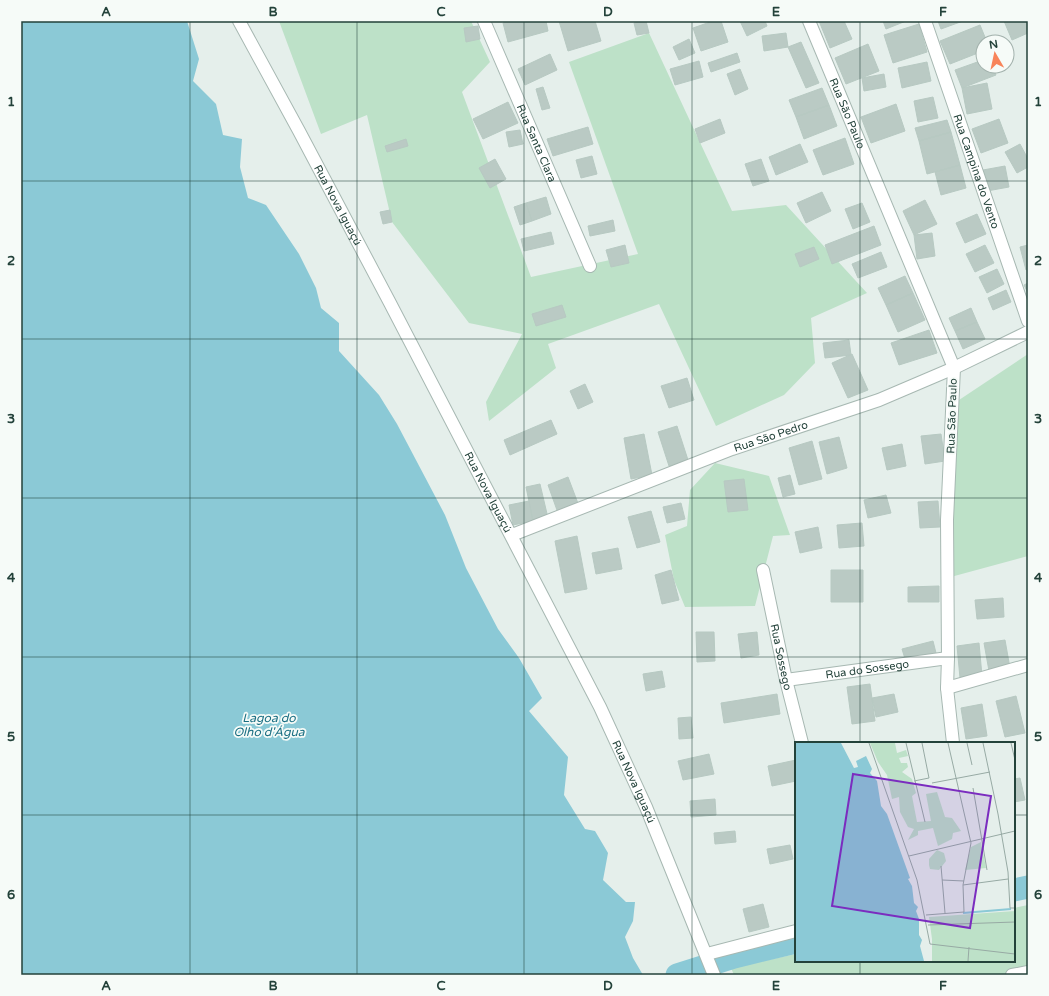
<svg xmlns="http://www.w3.org/2000/svg" width="1049" height="996" viewBox="0 0 1049 996" font-family="'Varela Round',sans-serif">
<style>
.green{fill:#bde1c8}
.water{fill:#8bc9d6}
.lines{fill:none;stroke-linecap:round;stroke-linejoin:round}
.canal{stroke:#8bc9d6;stroke-width:23}
.building{fill:#bacac4;stroke:#b7c9c2}
.minor-casing{stroke:#a7b8b2;stroke-width:14}
.minor{stroke:#fff;stroke-width:12}
.grid{fill:none;stroke:#23423a;stroke-width:1;stroke-opacity:0.55}
.labels{text-anchor:middle;dominant-baseline:central;stroke-width:3.5;stroke-linejoin:round;paint-order:stroke}
.street-label{font-size:11px;fill:#23423a;stroke:#f6fbf8}
.water-label{font-size:12px;font-style:italic;fill:#196e82;stroke:#f6fbf8}
.inset-river{fill:none;stroke:#8bc9d6;stroke-width:2}
.inset-road{fill:none;stroke:#97aaa4;stroke-width:1}
.view{fill:#7b2cbf;fill-opacity:0.15;stroke:#7b2cbf;stroke-width:2}
.inset-edge{fill:none;stroke:#23423a;stroke-width:2}
.neatline{fill:none;stroke:#23423a;stroke-width:1.5}
.grid-label{font-size:13px;text-anchor:middle;font-weight:bold;fill:#23423a}
</style>
<rect width="100%" height="100%" fill="#e5efeb"/>
<path class="green" d="M279,21H471L490,62L462,92L531,277L638,254L569,62L649,33L732,211L786,205L867,293L811,318L815,363L784,395L716,426L659,304L548,344L556,368L489,421L486,402L522,334L469,323L392,222L367,115L321,134Z
M1028,354V556L947,578L959,400Z
M715,463L769,476L790,535L773,536L755,606L685,607L674,580L665,535L687,526L690,490Z
M1028,905V975H734L731,968L796,954V961H1014V908Z"/>
<path class="water" d="M21,21H187L199,59L193,81L216,104L223,135L242,139L240,167L248,198L266,205L299,254L316,288L321,308L339,323V351L379,395L397,424L445,515L466,568L498,629L519,658L542,698L529,711L568,757L564,795L585,829L595,831L608,853L603,880L626,902H635L633,921L625,937L633,958L643,975H21Z"/>
<g class="lines">
<path class="canal" d="M1014,890L1028,887
M677,975L734,957L796,942"/>
</g>
<path class="building" d="M511,21H546L548,31L508,42L503,23Z
M559,21H595L601,41L568,51Z
M646,21L649,33L637,35L634,23Z
M713,21H721L728,42L701,51L693,28Z
M740,21H765L767,26L747,36Z
M819,21H844L852,39L830,48Z
M883,21H906L886,29Z
M938,21H963L941,29Z
M1004,21H1028V33L1012,40Z
M919,24L927,52L893,63L884,35Z
M980,25L987,42H983V51L950,64L940,41Z
M478,26L480,39L466,42L464,28Z
M786,33L788,47L764,51L762,36Z
M689,39L695,53L679,60L673,47Z
M801,42L819,83L806,88L788,47Z
M868,44L879,71L846,84L835,58Z
M737,53L740,62L711,72L708,63Z
M550,54L557,70L525,85L518,69Z
M983,60V66H992L996,75L962,88L955,70Z
M699,61L703,77L675,85L670,69Z
M927,62L931,81L902,88L898,68Z
M740,69L748,89L735,95L727,74Z
M884,74L886,87L864,91L862,78Z
M987,83L992,109L967,114L962,88Z
M543,87L550,108L542,110L536,89Z
M822,88L829,105L796,117L789,100Z
M933,97L938,118L918,122L914,101Z
M508,102L518,123L483,139L473,119Z
M896,104L905,131L871,143L861,117Z
M829,105L837,126L804,139L796,117Z
M720,119L725,133L700,143L695,129Z
M999,119L1008,143L981,153L972,129Z
M947,120L951,132L919,141L915,128Z
M588,127L593,144L553,156L547,139Z
M520,130L523,144L509,147L506,132Z
M951,132L960,165L927,174L919,141Z
M845,138L854,164L823,175L813,150Z
M406,139L408,146L387,152L385,146Z
M800,144L808,162L776,175L769,157Z
M1020,144L1028,159V167L1017,173L1005,152Z
M592,156L597,174L581,178L576,160Z
M495,159L506,179L490,188L479,168Z
M761,159L769,181L753,186L745,164Z
M960,165L966,188L941,195L935,172Z
M1005,166L1009,187L987,191L983,170Z
M822,192L831,211L806,223L797,203Z
M546,197L551,214L532,221L526,203Z
M925,200L937,224L914,235L903,211Z
M526,203L532,221L520,225L514,207Z
M862,203L870,222L853,229L845,209Z
M390,210L392,222L383,224L380,212Z
M977,214L986,234L965,243L956,223Z
M613,220L615,231L590,236L588,226Z
M874,226L881,245L832,264L825,245Z
M551,232L554,244L524,251L521,239Z
M932,233L935,256L917,259L914,235Z
M625,245L629,263L611,267L606,250Z
M985,245L994,263L975,272L966,254Z
M1028,245V269L1026,270L1020,247Z
M814,247L819,259L800,267L795,254Z
M881,252L887,267L858,278L852,264Z
M997,269L1004,284L987,293L979,277Z
M905,276L913,293L886,305L878,288Z
M1028,283V293L1024,285Z
M1006,290L1011,302L993,310L988,298Z
M913,293L925,320L898,332L886,305Z
M562,305L566,317L536,326L532,314Z
M971,308L977,322L955,331L949,318Z
M977,322L985,339L963,349L955,331Z
M929,330L937,353L899,365L891,343Z
M849,340L851,355L825,358L823,343Z
M852,354L868,390L848,398L832,363Z
M687,378L694,400L669,408L661,386Z
M585,384L593,402L578,409L570,391Z
M551,420L557,434L510,455L504,440Z
M677,426L688,460L669,466L658,432Z
M644,434L652,475L631,479L624,438Z
M941,434L945,461L925,464L921,436Z
M839,437L847,468L827,474L819,442Z
M812,441L822,479L799,485L789,448Z
M902,444L906,466L887,470L882,448Z
M790,475L795,494L783,497L778,478Z
M568,477L579,506L558,513L548,485Z
M744,479L748,510L728,512L724,481Z
M540,484L548,518L533,521L526,487Z
M886,495L891,513L868,518L864,500Z
M529,501L533,521L513,525L509,505Z
M938,501L940,527L920,528L918,502Z
M681,503L685,519L667,523L663,507Z
M651,511L660,542L637,548L628,517Z
M862,523L864,546L839,548L837,525Z
M818,527L822,548L800,553L795,532Z
M577,536L587,589L565,593L555,541Z
M618,548L622,569L596,574L592,553Z
M671,570L679,600L662,604L655,575Z
M831,570H863V602H831Z
M939,586V602H908V587Z
M1003,598L1004,617L977,619L975,600Z
M696,632H714L715,661L697,662Z
M757,632L759,655L741,658L738,634Z
M1005,640L1010,668L989,671L984,643Z
M933,641L936,653L906,662L902,649Z
M979,643L982,676L960,678L957,646Z
M662,671L665,687L646,691L643,674Z
M870,684L875,721L852,724L847,687Z
M777,694L780,714L724,723L721,703Z
M894,694L898,712L876,717L872,698Z
M1016,696L1025,733L1005,737L996,701Z
M982,704L987,736L966,739L961,708Z
M691,717L693,738L679,739L678,718Z
M709,754L714,774L683,780L678,761Z
M796,760V781L772,786L768,766Z
M1020,778L1025,800L1014,802V779Z
M715,799L716,815L691,817L690,801Z
M735,831L736,842L715,844L714,833Z
M790,845L793,859L770,864L767,849Z
M763,904L769,927L749,932L743,909Z"/>
<g class="lines">
<defs>
<g id="minor">
<path id="s1" d="M239,21L299,131L390,303L600,707L646,807L714,975"/>
<path id="s2" d="M484,21L590,266"/>
<path id="s3" d="M809,21L954,368L947,520L948,658L947,688L953,743"/>
<path id="s4" d="M925,21L1028,321"/>
<path id="s5" d="M512,535L732,449L879,400L954,368L1028,332"/>
<path id="s6" d="M763,570L786,680L802,743"/>
<path id="s7" d="M786,680L948,658"/>
<path d="M947,688L1028,665"/>
<path d="M707,954L796,931"/>
<path d="M1012,975L1028,972"/>
</g>
</defs>
<use href="#minor" class="minor-casing"/>
<use href="#minor" class="minor"/>
</g>
<path class="grid" d="M190,21V975M357,21V975M524,21V975M692,21V975M860,21V743M21,181H1028M21,339H1028M21,498H1028M21,657H1028M21,815H796M1014,815H1028M860,961V975"/>
<g class="labels">
<g class="street-label">
<text stroke="none"><textPath href="#s3" startOffset="100">Rua São Paulo</textPath></text>
<text stroke="none"><textPath href="#s2" startOffset="133">Rua Santa Clara</textPath></text>
<text stroke="none"><textPath href="#s4" startOffset="159">Rua Campina do Vento</textPath></text>
<text stroke="none"><textPath href="#s1" startOffset="209">Rua Nova Iguaçú</textPath></text>
<text transform="translate(952 416) rotate(-88)">Rua São Paulo</text>
<text stroke="none"><textPath href="#s5" startOffset="277">Rua São Pedro</textPath></text>
<text stroke="none"><textPath href="#s1" startOffset="533">Rua Nova Iguaçú</textPath></text>
<text stroke="none"><textPath href="#s6" startOffset="89">Rua Sossego</textPath></text>
<text stroke="none"><textPath href="#s7" startOffset="82">Rua do Sossego</textPath></text>
<text stroke="none"><textPath href="#s1" startOffset="857">Rua Nova Iguaçú</textPath></text>
</g>
<g class="water-label">
<text x="269" y="718">Lagoa do<tspan x="269" dy="14">Olho d'Água</tspan></text>
</g>
</g>
<g transform="translate(795 742)">
<rect width="220" height="220" fill="#e5efeb"/>
<path d="M75,1H100L102,11L111,8L113,14L104,16L106,21H112L113,25L107,30L117,37L121,51L117,54L122,80L136,79L131,52L142,50L150,75L157,76L166,89L158,91L157,97L143,104L138,86L123,89V93L113,98L119,87L113,85L105,70L104,55L97,57L92,33L83,20ZM186,100L191,126L170,128L176,105ZM142,108L149,111L151,119L144,128L135,127L134,123V117ZM220,169V219H137V197L134,175Z" fill="#bde1c8"/>
<path d="M0,1H46L59,26L63,25L61,19L71,14L77,27L75,31L82,39L86,64L92,72L115,136L113,137L117,144L119,161L123,165L121,169L124,177V193L127,198L125,204L129,219H0Z" fill="#8bc9d6"/>
<path class="inset-river" d="M168,171L216,167"/>
<path class="inset-road" d="M74,1L122,138L135,202L220,212M111,1L130,80M172,1L177,23M188,1L203,72L213,130L215,166H220M216,1L220,18M119,39L134,36L127,1M137,41L195,30M178,46L192,128M114,114L220,89M146,124L150,171M147,138L169,139M168,143L213,137M131,173L169,170L168,143L176,101L153,1M133,183L220,180M173,219L174,205"/>
<path class="view" d="M58,32L196,54L175,186L37,164Z"/>
<rect width="220" height="220" class="inset-edge"/>
</g>
<rect width="1049" height="996" fill="none" stroke="#f6fbf8" stroke-width="44"/>
<g transform="translate(995 54) rotate(351)"><circle r="19" fill="#f6fbf8" stroke="#a2b1ac"/>
<path d="M0-3L7 15L0 10L-7 15Z" fill="#f8845a"/>
<text y="-6" font-size="11" font-weight="bold" text-anchor="middle" fill="#23423a">N</text>
</g>
<rect x="22" y="22" width="1005" height="952" class="neatline"/>
<g class="grid-label">
<text x="106" y="16">A</text>
<text x="273" y="16">B</text>
<text x="441" y="16">C</text>
<text x="608" y="16">D</text>
<text x="776" y="16">E</text>
<text x="943" y="16">F</text>
<text x="11" y="106">1</text>
<text x="1038" y="106">1</text>
<text x="11" y="265">2</text>
<text x="1038" y="265">2</text>
<text x="11" y="423">3</text>
<text x="1038" y="423">3</text>
<text x="11" y="582">4</text>
<text x="1038" y="582">4</text>
<text x="11" y="741">5</text>
<text x="1038" y="741">5</text>
<text x="11" y="899">6</text>
<text x="1038" y="899">6</text>
<text x="106" y="990">A</text>
<text x="273" y="990">B</text>
<text x="441" y="990">C</text>
<text x="608" y="990">D</text>
<text x="776" y="990">E</text>
<text x="943" y="990">F</text>
</g>
</svg>
